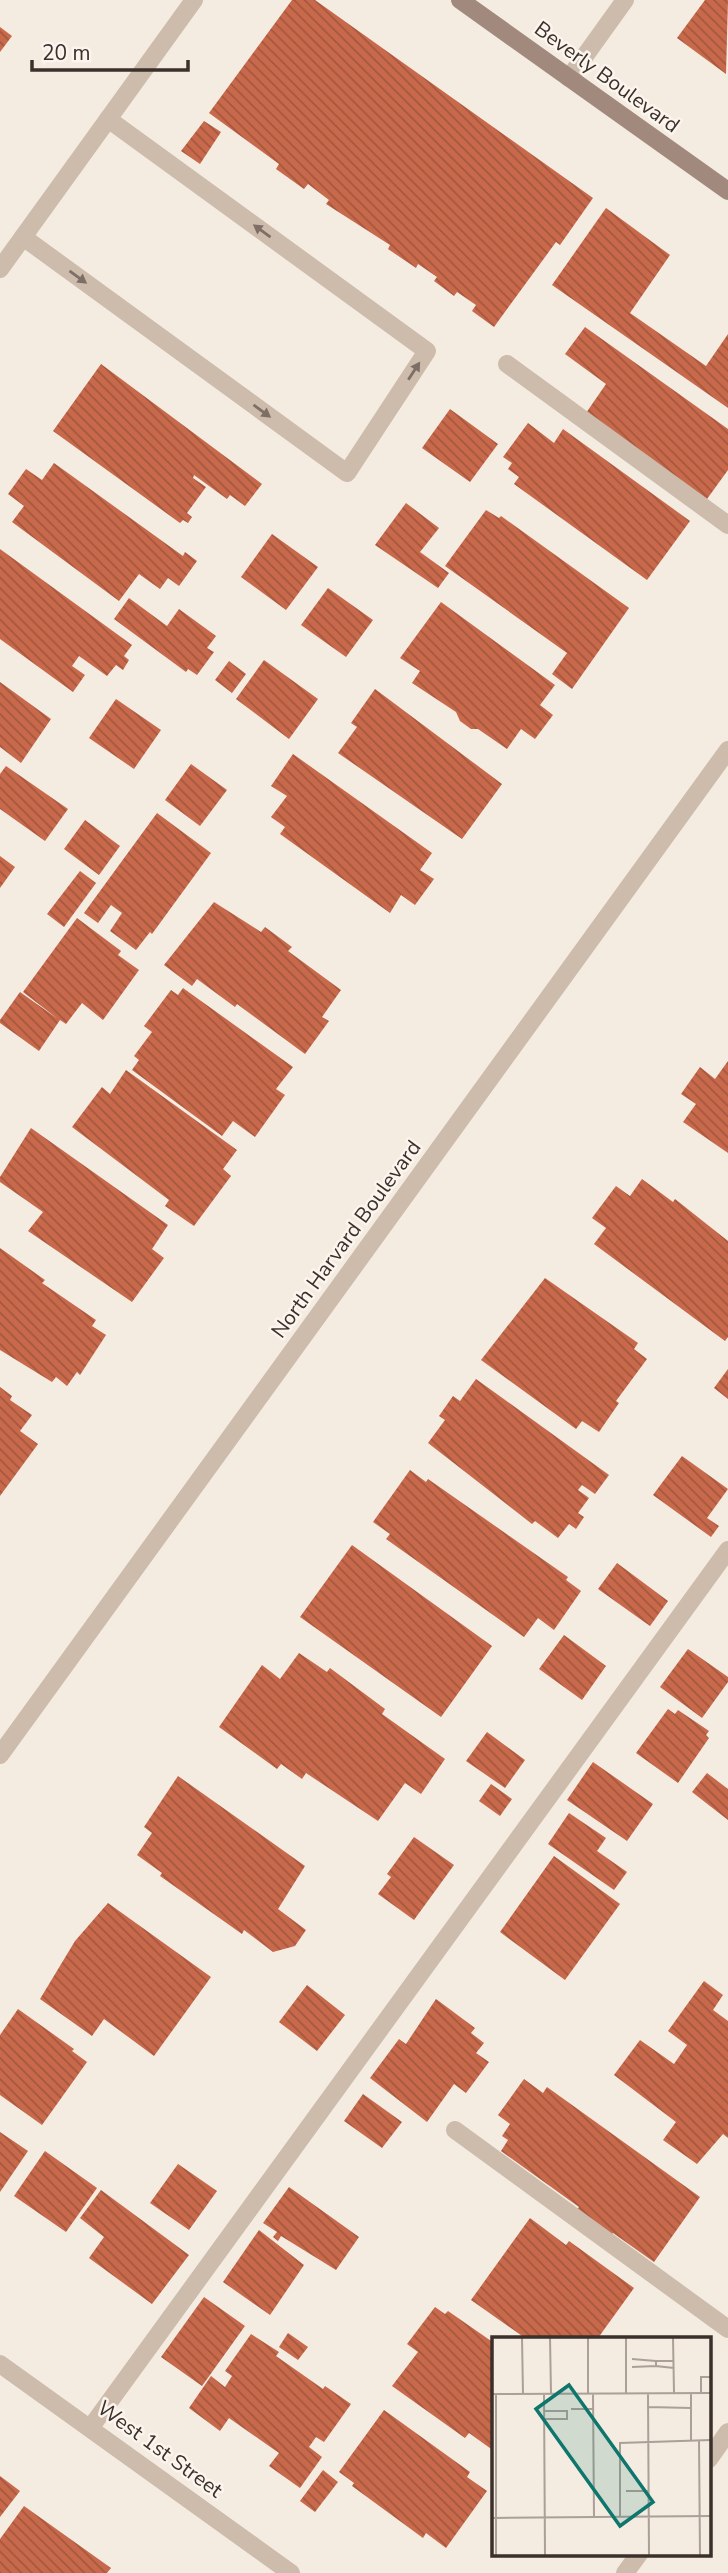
<svg xmlns="http://www.w3.org/2000/svg" width="728" height="2573" viewBox="0 0 728 2573" font-family="'Nunito Sans',sans-serif">
<style>
.building{fill:url(#building-back-hatch)}
.lines{fill:none;stroke-linecap:round;stroke-linejoin:round}
.lane{stroke:#cdbbac;stroke-width:18}
.street{stroke:#cdbbac;stroke-width:18}
.secondary{stroke:#a18a7d;stroke-width:18}
.oneway{fill:#7d6f65}
.labels{text-anchor:middle;dominant-baseline:central;stroke-width:5;stroke-linejoin:round;paint-order:stroke}
.street-label{font-size:21px;fill:#3b302b;stroke:#fbf5ee}
.inset-road{fill:none;stroke:#aaa098;stroke-width:2}
.view{fill:#0f766e;fill-opacity:0.15;stroke:#0f766e;stroke-width:3.5}
.inset-edge{fill:none;stroke:#3b302b;stroke-width:3.5}
</style>
<defs>
<pattern id="building-back-hatch" width="6" height="6" patternUnits="userSpaceOnUse" patternTransform="scale(1.75)"><rect width="6" height="6" fill="#c8694b"/><path d="M-1 5l2 2M0 0l6 6M5-1l2 2" fill="none" stroke="#a4573f"/></pattern>
</defs>
<rect width="100%" height="100%" fill="#f4ebe1"/>
<path class="building" d="M292,0H315L593,198L560,245L556,242L494,327L472,311L476,305L457,292L454,296L434,281L437,277L418,264L416,268L388,249L390,245L326,204L329,200L308,184L304,189L276,169L279,164L209,113Z
M705,0H728L726,74L677,38Z
M0,27L12,36L0,52Z
M204,121L221,132L200,164L181,151Z
M606,208L670,255L630,313L706,366L728,334V408L552,285Z
M585,327L728,429V470L707,499L586,413L606,384L565,354Z
M101,364L262,484L245,506L230,495L227,499L194,475L193,478L206,487L187,513L192,517L188,523L183,520L180,523L53,431Z
M450,409L498,444L470,482L422,448Z
M528,423L554,443L563,429L690,521L647,580L514,484L519,477L508,469L512,463L503,457Z
M54,463L183,556L185,552L197,561L179,586L168,578L160,589L139,574L119,601L12,522L24,506L8,494L26,469L42,480Z
M406,503L439,528L420,552L449,573L438,588L375,545Z
M486,510L499,518L501,516L629,608L572,689L552,674L567,653L445,566Z
M272,534L318,567L286,610L241,577Z
M0,549L132,645L124,656L129,660L123,670L116,665L107,676L79,656L72,666L85,675L73,692L0,639Z
M328,588L373,620L346,657L301,625Z
M129,598L167,626L179,609L216,636L207,648L214,652L197,675L188,669L186,672L114,619Z
M441,602L555,685L540,705L553,715L535,739L521,729L507,749L478,729H471L460,721L456,712L412,683L420,671L400,658Z
M264,660L318,699L289,739L236,699Z
M229,661L246,674L232,693L215,680Z
M0,682L51,719L21,763L0,747Z
M375,689L502,784L462,839L338,753L357,727L351,723Z
M116,699L161,730L134,769L89,738Z
M293,754L432,853L420,870L434,879L415,905L401,895L390,913L280,834L285,827L271,817L287,796L271,786Z
M191,764L227,790L200,826L165,800Z
M6,766L68,809L45,841L0,809V774Z
M157,813L211,853L152,934L150,932L136,950L110,931L122,913L111,905L98,923L84,913Z
M85,820L120,846L99,875L64,849Z
M0,856L15,867L0,888Z
M80,871L96,883L64,927L47,914Z
M214,902L261,932L265,927L292,947L288,951L341,990L322,1017L329,1021L305,1054L237,1004L235,1007L197,979L192,986L164,965Z
M77,918L121,951L118,955L139,970L103,1020L82,1003L66,1024L60,1020L39,1051L0,1023V1020L20,992L58,1019L23,992Z
M183,988L293,1067L276,1089L285,1095L255,1137L233,1121L222,1136L132,1070L139,1060L134,1056L152,1032L144,1026L171,990L178,995Z
M728,1061V1153L683,1122L696,1104L681,1094L700,1067L715,1079Z
M126,1070L237,1150L223,1169L231,1176L194,1226L165,1206L169,1200L72,1127L102,1087L110,1094Z
M31,1128L168,1225L152,1249L164,1258L132,1302L28,1231L43,1212L0,1182V1177Z
M642,1179L673,1202L675,1199L728,1241V1337L725,1341L594,1244L606,1228L592,1218L616,1186L630,1196Z
M0,1248L45,1280L42,1283L96,1320L92,1326L106,1335L80,1375L77,1372L67,1386L56,1377L52,1382L0,1350Z
M545,1278L638,1343L634,1349L647,1359L616,1401L619,1403L599,1432L582,1421L576,1429L481,1360Z
M728,1369V1399L714,1388Z
M476,1379L609,1475L595,1494L582,1485L578,1490L589,1498L578,1513L584,1517L576,1529L569,1524L558,1538L535,1521L532,1524L428,1443L445,1420L439,1416L453,1396L460,1401Z
M0,1387L12,1396L10,1400L32,1415L20,1431L38,1444L0,1496Z
M682,1456L728,1489L707,1518L719,1526L711,1537L653,1495Z
M410,1470L426,1482L428,1479L568,1577L566,1580L581,1591L554,1630L538,1618L524,1637L386,1539L390,1534L373,1522Z
M352,1545L492,1646L441,1717L300,1617Z
M617,1563L668,1601L650,1626L598,1589Z
M564,1635L606,1666L582,1700L539,1669Z
M688,1649L728,1677V1682L702,1718L660,1687Z
M299,1653L327,1672L330,1668L385,1709L382,1714L445,1759L421,1794L405,1783L378,1821L306,1773L302,1779L281,1764L277,1769L219,1727L262,1665L280,1679Z
M668,1709L675,1714L678,1710L709,1731L706,1735L709,1738L678,1783L636,1753Z
M487,1732L525,1760L505,1788L466,1761Z
M593,1762L653,1804L627,1841L567,1800Z
M707,1773L728,1789V1820L692,1792Z
M178,1776L305,1866L278,1909L306,1930L295,1946L273,1952L244,1930L242,1934L160,1876L162,1873L137,1855L152,1833L144,1827Z
M491,1784L512,1799L500,1816L479,1801Z
M569,1813L606,1838L597,1851L627,1872L614,1890L548,1844Z
M414,1837L454,1865L414,1920L378,1894L391,1877L387,1874Z
M554,1856L620,1904L565,1980L500,1932Z
M108,1903L211,1977L154,2056L104,2019L92,2036L40,1999L75,1941Z
M704,1981L723,1995L713,2010L728,2021V2138L723,2134L697,2164L663,2140L676,2122L614,2075L640,2040L674,2064L687,2045L668,2031Z
M307,1985L345,2015L317,2051L279,2022Z
M436,1999L475,2028L471,2033L484,2043L476,2053L489,2062L466,2093L454,2084L427,2122L370,2078L399,2039L406,2044Z
M18,2009L74,2049L72,2051L87,2062L42,2125L0,2095V2035Z
M524,2079L543,2093L547,2087L700,2197L654,2262L613,2233L609,2238L574,2213L579,2207L501,2151L508,2140L502,2136L510,2124L498,2115Z
M363,2094L402,2122L382,2148L344,2121Z
M0,2132L28,2151L0,2192Z
M45,2151L97,2188L66,2232L14,2196Z
M178,2164L217,2191L189,2230L150,2203Z
M289,2187L359,2237L336,2270L281,2236L278,2241L273,2237L277,2232L263,2223Z
M101,2190L189,2255L152,2304L89,2258L104,2237L80,2218Z
M530,2218L566,2245L569,2241L634,2288L598,2338H525L471,2300Z
M259,2230L304,2265L270,2315L223,2282Z
M204,2297L245,2326L202,2386L161,2357Z
M435,2307L445,2314L448,2311L494,2343V2451L469,2433L465,2438L392,2386L418,2352L407,2344Z
M288,2333L308,2347L298,2360L279,2347Z
M251,2334L279,2352L276,2356L323,2389L325,2386L351,2404L324,2442L316,2437L309,2447L322,2457L300,2488L269,2466L279,2453L229,2418L220,2431L189,2408L211,2376L225,2387L232,2376L225,2371Z
M384,2410L470,2472L467,2477L487,2491L446,2548L426,2533L423,2538L352,2486L354,2483L339,2472Z
M323,2470L338,2482L315,2512L300,2501Z
M0,2476L20,2491L0,2517Z
M24,2506L111,2568L107,2573H0V2539Z"/>
<g class="lines">
<path class="lane" d="M569,78L625,0
M23,237L347,473L427,351L108,119
M507,364L728,525
M455,2130L728,2329
M91,2427L728,1550"/>
<path class="street" d="M0,269L194,0
M0,1755L728,750
M0,2364L291,2573
M709,2459L728,2432
M625,2573L639,2554"/>
<path class="secondary" d="M460,0L728,191"/>
</g>
<defs><path id="oneway-solid" d="M-6-.8H1V-3.2L6.5 0L1 3.2V.8H-6Z" transform="scale(1.75)"/></defs>
<g class="oneway">
<use href="#oneway-solid" transform="translate(262 231) rotate(-144)"/>
<use href="#oneway-solid" transform="translate(78 277) rotate(36)"/>
<use href="#oneway-solid" transform="translate(414 371) rotate(-57)"/>
<use href="#oneway-solid" transform="translate(262 411) rotate(36)"/>
</g>
<g class="labels">
<g class="street-label">
<text transform="translate(607 77) rotate(36)">Beverly Boulevard</text>
<text transform="translate(346 1239) rotate(-54)">North Harvard Boulevard</text>
<text transform="translate(160 2449) rotate(36)">West 1st Street</text>
</g>
</g>
<g transform="translate(492 2337)">
<rect width="219" height="219" fill="#f4ebe1"/>
<path class="inset-road" d="M30,0L31,57M58,0L59,57M96,0V57M134,0V57M181,0L182,56M140,22L164,24M182,24H164V29L182,31M140,30L164,29M199,56V103M209,56V40H219M0,57L219,56M4,57V218M52,57L53,218M101,57L102,180M156,57L157,218M156,70L199,71M79,72H101M52,74H75V82H52M207,103L208,218M134,154H157M128,179V106L219,103M0,181L219,179"/>
<path class="view" d="M77,48L161,165L128,189L44,72Z"/>
<rect width="219" height="219" class="inset-edge"/>
</g>
<path d="M32 60v10h156v-10" fill="none" stroke="#3b302b" stroke-width="3.5"/>
<text x="42" y="60" font-size="21" fill="#3b302b" stroke="#fbf5ee" stroke-width="5" paint-order="stroke">20 m</text>
</svg>
